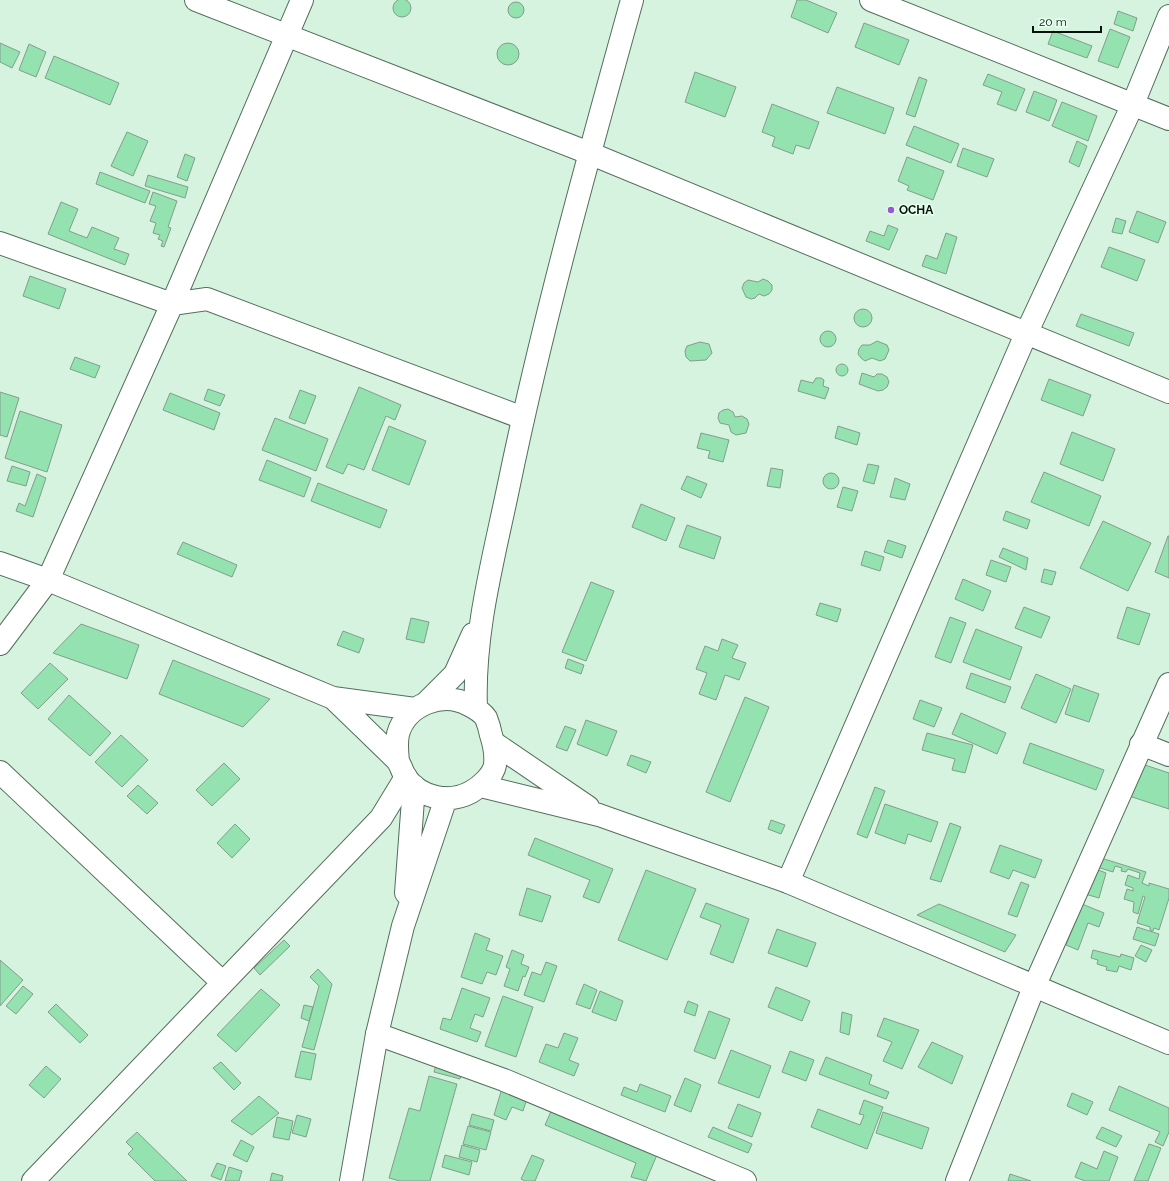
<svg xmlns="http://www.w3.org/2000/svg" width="1169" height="1181" viewBox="0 0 1169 1181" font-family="Raleway,sans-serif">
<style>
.building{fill:#93e2af;stroke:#829e8b}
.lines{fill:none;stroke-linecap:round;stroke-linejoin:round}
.minor-casing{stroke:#546e5c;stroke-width:24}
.tertiary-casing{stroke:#546e5c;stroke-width:24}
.minor{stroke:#fff;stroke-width:22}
.tertiary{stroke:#fff;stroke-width:22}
.poi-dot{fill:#9658cf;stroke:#e7ffee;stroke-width:1.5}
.labels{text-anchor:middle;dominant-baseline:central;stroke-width:3;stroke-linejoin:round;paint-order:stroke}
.poi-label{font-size:12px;font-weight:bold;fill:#08120c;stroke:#e7ffee;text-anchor:start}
</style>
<rect width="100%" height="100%" fill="#d6f3df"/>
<path class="building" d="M393 8a9 9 0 1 1 18 0a9 9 0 1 1-18 0Z
M797,0H806L837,13L828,33L791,17Z
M508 10a8 8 0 1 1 16 0a8 8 0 1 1-16 0Z
M1118,11L1137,18L1133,31L1114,24Z
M864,23L909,40L899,65L855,47Z
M1110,29L1130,37L1118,68L1098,61Z
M1053,31L1092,46L1087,58L1048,44Z
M497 54a11 11 0 1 1 22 0a11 11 0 1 1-22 0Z
M0,43L20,52L12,68L0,62Z
M29,44L46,52L36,77L19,70Z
M54,56L119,83L110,105L45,78Z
M695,72L736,87L725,117L685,102Z
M988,74L1025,89L1016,111L997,104L1002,92L983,85Z
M919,77L927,80L915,117L906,114Z
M837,87L894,108L885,134L827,113Z
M1034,91L1057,100L1049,121L1026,112Z
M1062,102L1097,116L1088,141L1052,126Z
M772,104L819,122L809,149L796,145L793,154L772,146L775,137L762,132Z
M914,126L959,144L951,163L906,145Z
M127,132L148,141L133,176L111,166Z
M1077,141L1087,146L1079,167L1069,162Z
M963,148L994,159L987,177L957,166Z
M185,154L195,158L187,181L177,177Z
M907,157L944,171L933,200L907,190L909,186L898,181Z
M100,172L150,191L145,203L96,184Z
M148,175L188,187L185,198L145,186Z
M153,192L177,201L168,227L171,228L164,247L161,246L163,241L158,239L160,235L153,233L156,223L150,221L156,206L149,204Z
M61,202L78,209L69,231L87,238L92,227L119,238L114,249L129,254L125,265L48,234Z
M1137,211L1166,222L1158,243L1129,232Z
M1116,218L1126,221L1122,234L1112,232Z
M888,225L898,229L889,250L866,241L870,231L884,236Z
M946,233L957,237L946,274L922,266L926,255L937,259Z
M1109,247L1145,260L1137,281L1101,267Z
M30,276L66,289L59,309L23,296Z
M763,279L768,281L772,285V290L769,294L764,296L759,294L755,298L751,299L746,297L742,288L744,283L748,280L758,282Z
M854 318a9 9 0 1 1 18 0a9 9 0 1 1-18 0Z
M1081,314L1134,333L1129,346L1076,326Z
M820 339a8 8 0 1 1 16 0a8 8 0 1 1-16 0Z
M877,341L887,345L889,350L885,359L880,361L872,358L865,361L861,358L858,354L859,349L862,345H870Z
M700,342L709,344L712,353L706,360L690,361L686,357L685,351L687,346Z
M75,357L100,366L95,378L70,369Z
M836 370a6 6 0 1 1 12 0a6 6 0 1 1-12 0Z
M862,373L874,377L877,374H882L887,377L889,382L887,387L883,390L878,391L859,384Z
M816,378H821L824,380L823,386L829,388L825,399L798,391L801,380L813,383Z
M1049,379L1091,395L1083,416L1041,400Z
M359,387L401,405L395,420L386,416L364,470L348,464L343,474L326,467Z
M208,389L225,395L220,406L204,400Z
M300,390L316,396L305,424L289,418Z
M0,392L19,398L7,437L0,435Z
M170,393L220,413L214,430L163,410Z
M728,409L733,412L735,417L742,416L747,419L749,424L746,433L736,435L731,432L729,425L720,423L718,418L719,413L723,410Z
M20,411L62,425L47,472L5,458Z
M275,418L328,439L316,471L262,450Z
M389,426L426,441L409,485L372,470Z
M838,426L860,433L857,445L835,438Z
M1072,432L1115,449L1103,481L1060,464Z
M701,433L729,440L723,462L708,458L710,451L697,448Z
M267,460L311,478L304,497L259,480Z
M868,464L879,466L874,484L863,481Z
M12,466L30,472L26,486L7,481Z
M771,468L783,470L780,488L767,486Z
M1044,472L1101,496L1089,526L1031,502Z
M823 481a8 8 0 1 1 16 0a8 8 0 1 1-16 0Z
M37,474L46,478L33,517L16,511L19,503L25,506Z
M687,476L707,484L701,498L681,489Z
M895,478L910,484L905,500L890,497Z
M318,483L387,510L380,528L311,501Z
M843,487L858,491L852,511L837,507Z
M641,504L675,518L666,541L632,527Z
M1006,511L1030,520L1027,529L1003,520Z
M1103,521L1151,543L1128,591L1080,568Z
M687,525L721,537L714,559L679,547Z
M1168,536H1169V578L1155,572Z
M888,540L906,546L902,558L884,552Z
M183,542L237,565L232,577L177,554Z
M1003,548L1028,558L1026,570L999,557Z
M865,551L884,557L880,571L861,565Z
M991,560L1011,567L1006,582L986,575Z
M1044,569L1056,572L1052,585L1041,582Z
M963,579L991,591L983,611L955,599Z
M591,582L614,591L586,661L562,652Z
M820,603L841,609L837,622L816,615Z
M1024,607L1050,617L1041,638L1015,628Z
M1127,607L1150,614L1139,645L1117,638Z
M950,617L966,623L951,663L935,657Z
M411,618L429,622L424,643L406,639Z
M81,624L139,645L127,679L53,653Z
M976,629L1022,647L1010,680L963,662Z
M343,631L364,639L359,653L337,645Z
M722,639L738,645L732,658L746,663L739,680L725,675L716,700L699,694L707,673L696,669L705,646L718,651Z
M568,659L584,665L581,674L565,668Z
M173,660L270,699L243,727L159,694Z
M50,663L68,679L38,709L21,693Z
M971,673L1011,687L1005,703L966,688Z
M1036,674L1071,689L1056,723L1021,708Z
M1074,685L1099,694L1089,722L1065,714Z
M69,695L111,733L90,756L48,719Z
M745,697L769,707L730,802L706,792Z
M920,700L942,708L934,727L913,719Z
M961,713L1006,733L997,754L952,734Z
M586,720L617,731L607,756L577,744Z
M565,726L576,730L567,751L556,747Z
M927,733L973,745L965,773L952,770L955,759L922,750Z
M121,735L148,760L122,787L95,762Z
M1030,743L1104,770L1096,790L1023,763Z
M631,755L651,762L646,773L627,765Z
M224,763L240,779L212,806L196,790Z
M1139,763L1169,773V809L1129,796Z
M138,785L158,803L147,814L127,796Z
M875,787L885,791L867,838L857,834Z
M885,804L938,822L931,842L908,834L905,844L875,833Z
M771,820L785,825L781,834L768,829Z
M950,823L961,827L941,882L930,879Z
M235,824L250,839L232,858L217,843Z
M535,838L613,869L599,903L583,897L590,880L528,855Z
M1000,845L1042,860L1035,878L1013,870L1009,879L990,872Z
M1101,858L1146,872L1142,883L1149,886V883L1169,889V898L1159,930L1154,928L1153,931L1150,930V927L1137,923L1145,897L1143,896L1138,914L1133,912L1134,902L1124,899L1127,889L1133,891V888L1125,885L1128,875L1139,879L1140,873L1128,869L1126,872L1121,871L1122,868L1115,866L1113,872L1097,867Z
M1096,869L1106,873L1099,898L1085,894Z
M646,870L696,889L667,960L618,940Z
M1021,882L1029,885L1017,917L1008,914Z
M527,888L551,896L542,922L519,915Z
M706,903L749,919L733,963L710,954L721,925L700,917Z
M939,904L1016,935L1005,952L917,915Z
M1082,904L1104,913L1099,927L1088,923L1078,950L1066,945Z
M1137,927L1159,934L1155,946L1133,939Z
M777,929L816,943L807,967L768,953Z
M475,933L490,939L486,950L503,956L496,975L487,972L482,984L461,977Z
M284,940L290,946L260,975L254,968Z
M1141,945L1152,950L1146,962L1135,956Z
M512,950L524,955L521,964L529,967L525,977L523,976L518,991L504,986L510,969L506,967Z
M1093,950L1120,957L1121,954L1134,958L1131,970L1119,966L1117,972L1106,970L1107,967L1097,964L1098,960L1091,958Z
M0,960L23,980L0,1006Z
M546,962L557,966L544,1002L524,995L532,972L541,975Z
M318,969L332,984L314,1050L302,1047L319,986L310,977Z
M584,984L597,990L590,1009L576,1004Z
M23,986L33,994L16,1014L6,1006Z
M776,987L810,1001L802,1021L768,1007Z
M462,988L490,998L483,1017L475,1014L470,1028L481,1032L477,1042L440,1029L443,1018L451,1020Z
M261,989L280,1005L236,1052L217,1035Z
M600,991L623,1001L616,1021L592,1012Z
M503,996L533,1007L516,1057L485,1046Z
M688,1001L698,1005L695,1016L684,1012Z
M56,1004L88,1035L80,1043L48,1012Z
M304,1005L313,1007L309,1021L301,1018Z
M709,1011L730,1019L715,1059L694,1051Z
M842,1012L852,1015L849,1035L840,1032Z
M884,1018L919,1030L902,1069L883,1061L892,1042L877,1036Z
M564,1033L578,1038L569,1060L579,1064L574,1076L539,1062L546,1044L558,1048Z
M932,1042L963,1056L952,1084L918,1067Z
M731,1050L771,1066L759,1098L718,1083Z
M301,1051L316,1054L311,1080L295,1077Z
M790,1051L814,1060L806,1081L782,1072Z
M826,1057L872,1075L869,1084L889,1092L886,1099L819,1074Z
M221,1062L241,1083L234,1090L213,1068Z
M437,1062L463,1070L460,1079L434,1072Z
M46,1066L61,1079L44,1098L29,1085Z
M429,1076L457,1084L430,1181H400L389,1178L409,1108L420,1111Z
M685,1078L701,1085L691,1112L674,1105Z
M640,1084L671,1096L665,1112L621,1095L624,1087L637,1092Z
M503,1085L528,1095L523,1111L512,1107L506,1120L494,1115Z
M1119,1086L1169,1108V1132L1163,1146L1155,1142L1160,1132L1109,1110Z
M1072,1093L1093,1102L1087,1115L1067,1106Z
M259,1096L279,1113L252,1135L231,1121Z
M864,1100L883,1107L867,1149L811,1127L818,1109L860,1125L864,1115L859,1114Z
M738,1104L761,1113L752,1137L728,1128Z
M553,1107L659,1150L646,1181L631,1177L636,1163L545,1125Z
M883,1112L929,1128L922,1149L876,1133Z
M472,1114L494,1120L491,1131L469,1125Z
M297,1115L311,1119L306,1137L292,1133Z
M277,1117L293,1121L289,1140L273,1137Z
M468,1126L491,1132L486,1150L463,1144Z
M713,1127L752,1144L748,1153L708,1137Z
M1102,1127L1122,1136L1116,1147L1096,1138Z
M137,1132L187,1181H155L128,1154L133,1149L126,1142Z
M241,1140L254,1147L247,1162L233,1155Z
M1149,1144L1161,1148L1148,1181H1134Z
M462,1145L480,1150L477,1162L459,1157Z
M1104,1151L1118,1157L1109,1181H1085L1075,1177L1081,1162L1097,1169Z
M445,1155L472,1162L469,1175L442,1167Z
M532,1155L544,1160L535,1181H525L521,1179Z
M217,1163L226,1166L221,1180L211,1176Z
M229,1167L242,1171L239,1181H225Z
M272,1173L283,1176L282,1181H270Z
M1010,1174L1031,1181H1008Z"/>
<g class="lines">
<defs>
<path id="minor" d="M196,0L589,153L1169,392
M871,0L1169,119
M0,243L172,304L207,299L523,418
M0,644L48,580L172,304L302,0
M1141,744L1169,755
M0,772L222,982
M788,882L1026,334L1133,104L1169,16
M377,1034L504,1080L745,1181
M33,1181L381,818L406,777
M957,1181L1034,987L1169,684"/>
<path id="tertiary" d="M0,563L48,580L333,698L415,709
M333,698C354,718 375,739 396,759C401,764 402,772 406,778C421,798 449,804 471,792C480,787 493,776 495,765C496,756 494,744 491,735C490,730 488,723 486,718C482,712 475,708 469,705C443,690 406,705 398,734C396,744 397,752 398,761
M426,703L455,674L473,634
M476,708C473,634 493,561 508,489C542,324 587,162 632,0
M494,743L588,807
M481,786L599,815L788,882L1169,1043
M406,893L414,786
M351,1181L377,1034L403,926L446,798"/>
</defs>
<use href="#minor" class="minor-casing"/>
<use href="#tertiary" class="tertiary-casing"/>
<use href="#minor" class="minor"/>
<use href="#tertiary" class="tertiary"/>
</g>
<circle class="poi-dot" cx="891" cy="210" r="4"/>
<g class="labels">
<g class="poi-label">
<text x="899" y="210">OCHA</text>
</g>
</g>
<path d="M1033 26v6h68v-6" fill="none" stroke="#08120c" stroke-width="2"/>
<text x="1039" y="26" font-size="12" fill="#08120c" stroke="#e7ffee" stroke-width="3" paint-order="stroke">20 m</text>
</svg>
